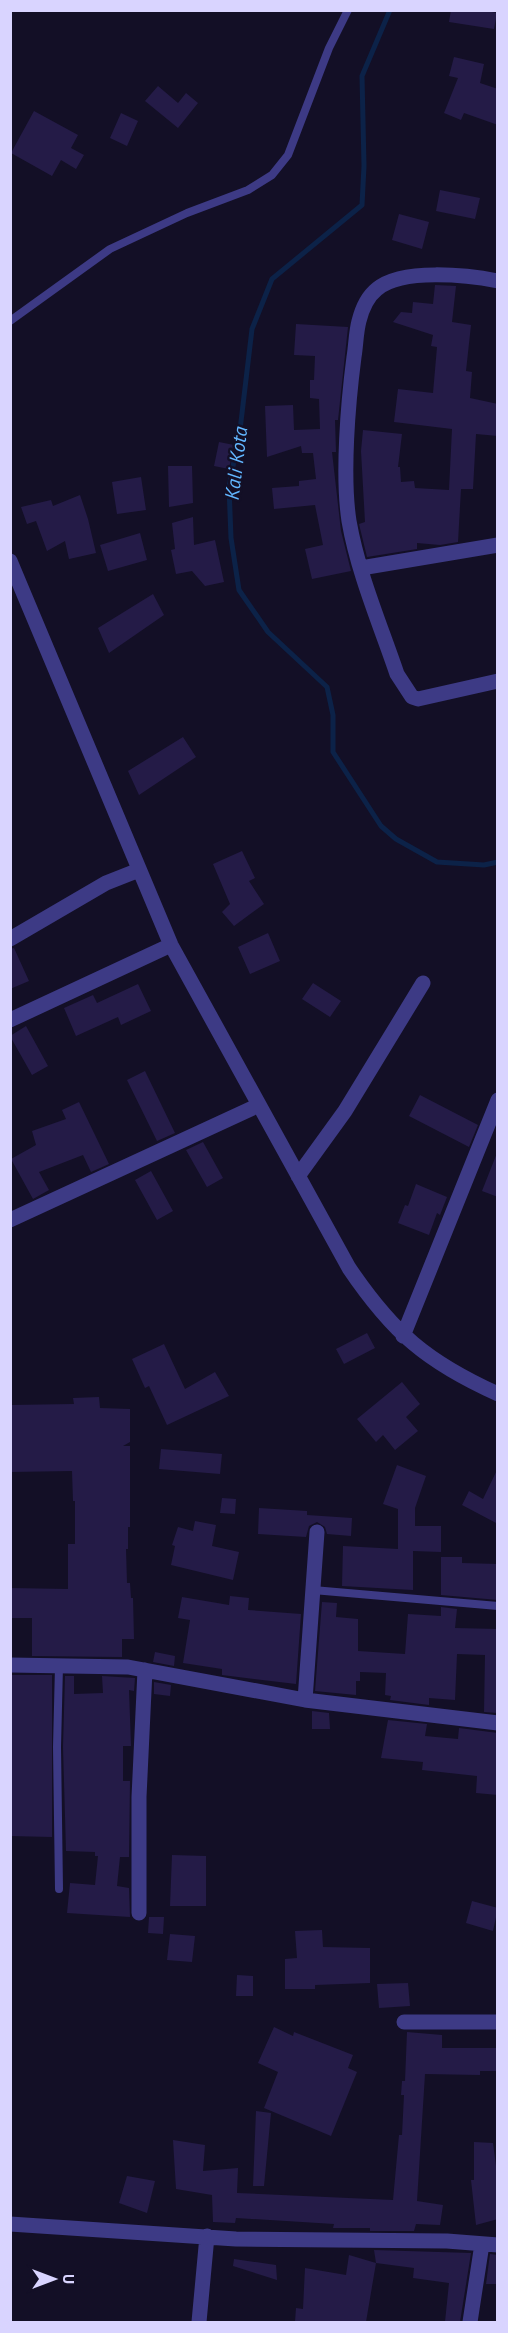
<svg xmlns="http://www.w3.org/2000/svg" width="508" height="2333" viewBox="0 0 508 2333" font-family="'PT Sans',sans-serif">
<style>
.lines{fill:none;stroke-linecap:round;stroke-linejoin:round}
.stream{stroke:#0c2248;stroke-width:5}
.building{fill:#241b47}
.service{stroke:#3d3a85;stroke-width:8}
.minor{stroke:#3d3a85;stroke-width:15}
.labels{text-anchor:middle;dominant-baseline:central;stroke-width:5;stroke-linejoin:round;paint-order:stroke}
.water-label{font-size:20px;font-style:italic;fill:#62b6ff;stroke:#130f26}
</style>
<rect width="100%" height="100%" fill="#130f26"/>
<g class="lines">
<path class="stream" d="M390,10L362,76L364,166L362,205L272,279L252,329L240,430L229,487L231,538L239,590L268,632L327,687L333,715V752L381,826L396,839L437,862L484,865L498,862"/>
</g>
<path class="building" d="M451,10H482L497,13L494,29L449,22Z
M454,57L484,64L480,83L498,89V125L464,113L461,120L444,113L458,78L449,76Z
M158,86L178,103L186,93L198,103L178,128L145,101Z
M34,111L78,135L71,148L84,155L76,169L61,160L52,176L11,153Z
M121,113L138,121L127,146L110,138Z
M440,190L480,198L475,219L436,211Z
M399,214L429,222L422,249L392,240Z
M435,285L456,286L452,322L471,325L466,371L472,372L470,398L498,404V436L476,434L473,489H461L458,542L440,545L417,543V549L367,557L359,524L365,522L361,451L363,430L402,434L398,467H400L401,482L414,481L415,488L449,490L452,429L394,422L398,389L433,393L437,347L431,346L433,335L393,322L401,312L412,313L413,302L433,304Z
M296,324L348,327L338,420H335L336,452H332L341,531L351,571L312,579L305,549L323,545L315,505L274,509L272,488L299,486V481L316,479L313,453H302L301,446L267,457L265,406L293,405L294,430L320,429L319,399L310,398V380H314L315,356L294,355Z
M219,442L234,445L229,469L214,466Z
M168,466H192L193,503L169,507Z
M141,477L146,510L117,514L112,482Z
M80,495L88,519L96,553L69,559L65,541L47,551L36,521L27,524L21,507L51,500L53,506Z
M193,517L194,545L215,540L224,582L205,586L192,571L176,574L171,550L175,549L172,523Z
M140,533L147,560L108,571L100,545Z
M153,594L164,615L109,653L98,628Z
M183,737L196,757L139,795L128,771Z
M242,851L255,878L249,881L264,904L234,926L222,912L230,904L213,864Z
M268,933L280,961L250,974L238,947Z
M14,948L29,981L10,989V949Z
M313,983L341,1001L330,1017L302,999Z
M138,984L151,1011L121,1025L118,1017L76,1036L64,1008L93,995L97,1003Z
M26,1026L48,1066L32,1075L10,1036Z
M145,1071L175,1133L157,1141L127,1080Z
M420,1095L478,1125L469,1147L409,1116Z
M79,1102L109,1164L91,1172L83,1155L39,1172L49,1190L33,1199L11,1159L36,1145L32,1131L66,1119L62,1110Z
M203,1142L223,1178L207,1187L186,1150Z
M497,1153H498V1197L482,1191Z
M151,1171L173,1211L157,1220L135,1180Z
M416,1184L447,1197L440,1215L437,1213L429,1235L398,1223L405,1205L408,1206Z
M367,1333L375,1348L344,1364L336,1349Z
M164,1344L185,1389L215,1372L229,1396L167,1425L149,1386L145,1388L132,1359Z
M402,1382L420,1404L406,1417L418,1431L395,1450L383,1435L376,1442L357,1419Z
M99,1397L100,1408L130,1409V1442L123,1446H130V1527H128V1549H126L127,1583H130L131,1598H133L134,1639H122V1657L32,1656V1618H10V1588L68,1589V1544H75V1501H73L72,1471L10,1472V1405L74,1404L73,1398Z
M161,1449L222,1454L220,1474L159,1469Z
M397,1465L426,1476L415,1508V1526H441V1552L413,1551V1590L342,1586L343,1546L398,1549V1509L383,1504Z
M498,1468V1524L462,1505L469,1491L483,1499Z
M222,1498L236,1499L235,1514L220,1513Z
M259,1508L307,1511V1515L352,1518L351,1536L327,1534L325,1527L317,1522L309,1526L306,1537L258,1534Z
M195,1521L216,1525L212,1546L239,1552L233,1580L171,1565L175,1546L172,1545L178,1527L193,1531Z
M441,1557H462V1563L498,1564V1600L441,1595Z
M230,1596L249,1598L248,1610L301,1614L296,1684L222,1675V1669L183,1663L190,1620L178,1618L182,1597L229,1605Z
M322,1602L337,1603L336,1617L358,1619V1651L405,1654L408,1614L441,1616V1607L457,1609L455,1628L498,1629V1713L484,1712L485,1655L457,1654L455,1700L429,1698V1705L390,1700L391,1696L385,1695L386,1673L360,1672V1681H356V1695L315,1691Z
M155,1652L175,1656L174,1666L153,1662Z
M10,1675H52V1837L10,1836Z
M65,1676H74V1694L103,1693L102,1676L135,1678L134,1691L129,1690L131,1746H123V1781H130L129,1857H120L117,1886L129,1888L130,1917L67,1913L70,1883L95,1885L98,1856H95V1852L66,1851L63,1747Z
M154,1682L171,1685L170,1696L154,1694Z
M312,1711L329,1713L330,1729H312Z
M388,1720L427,1724L425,1736L458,1739L459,1728L498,1733V1795L476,1793L477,1776L422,1770L423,1762L381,1758Z
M172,1855L206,1856V1906H170Z
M472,1901L498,1908L493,1931L466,1923Z
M149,1917H164L163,1934L148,1933Z
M322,1930L323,1947L370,1948V1983L315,1985V1989H285V1959L297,1958L295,1931Z
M170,1934L195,1936L192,1962L167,1960Z
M237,1975L253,1976V1996H236Z
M408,1983L410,2006L379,2008L377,1984Z
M274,2027L293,2036L294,2032L353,2055L348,2068L357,2072L331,2136L264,2108L278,2072L258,2063Z
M407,2032L442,2035V2048H498V2071H480V2075L425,2074L417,2201L443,2205L440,2225L416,2224L414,2231H370V2228H333L334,2224L236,2218L235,2223L213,2222L212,2195L176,2189L173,2140L205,2145L203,2171L238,2168L237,2193L393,2200L399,2135H402L404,2095H401L402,2081H405Z
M256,2111L271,2113L264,2186H253Z
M474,2142L493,2143L498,2181V2219L476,2225L471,2180H474Z
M127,2176L155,2181L147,2213L119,2203Z
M374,2250L471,2253L460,2322H445L449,2283L413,2278L414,2268L376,2263Z
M490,2254L498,2255V2284H486Z
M349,2255L376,2263L366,2322H295L296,2308L303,2309L305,2268L346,2275Z
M234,2259L276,2265L277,2280L233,2266Z"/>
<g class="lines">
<path class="service" d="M10,321L110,249L187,213L248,190L272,175L288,155L329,48L348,10
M313,1590L498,1606
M59,1666L57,1747L59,1889"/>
<path class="minor" d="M498,281C467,275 402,268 377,289C367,297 362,309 359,321C356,332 356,345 354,357C348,403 342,475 349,521C358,573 380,624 397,674L412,697L418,699L498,681
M10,561L171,945L349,1268C393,1333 427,1362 498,1394
M361,568L498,545
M10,939L106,883L139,870
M10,1020L171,945
M298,1176L345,1111L423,983
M10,1220L259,1105
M403,1336L498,1100
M10,1665L128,1667L305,1700L498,1723
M305,1700L317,1532
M139,1913V1797L145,1670
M404,2022H498
M10,2224L236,2239L447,2241L498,2245
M199,2322L207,2236
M470,2322L482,2244"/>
</g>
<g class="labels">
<g class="water-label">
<text transform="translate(236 463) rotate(-83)">Kali Kota</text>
</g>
</g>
<rect width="508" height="2333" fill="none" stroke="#d9d4ff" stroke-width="24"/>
<g transform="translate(54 2279) rotate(90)" stroke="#130f26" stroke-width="4.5" paint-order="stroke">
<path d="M0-4.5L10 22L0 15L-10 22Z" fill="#d9d4ff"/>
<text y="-9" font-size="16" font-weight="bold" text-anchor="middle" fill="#d9d4ff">U</text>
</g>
</svg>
